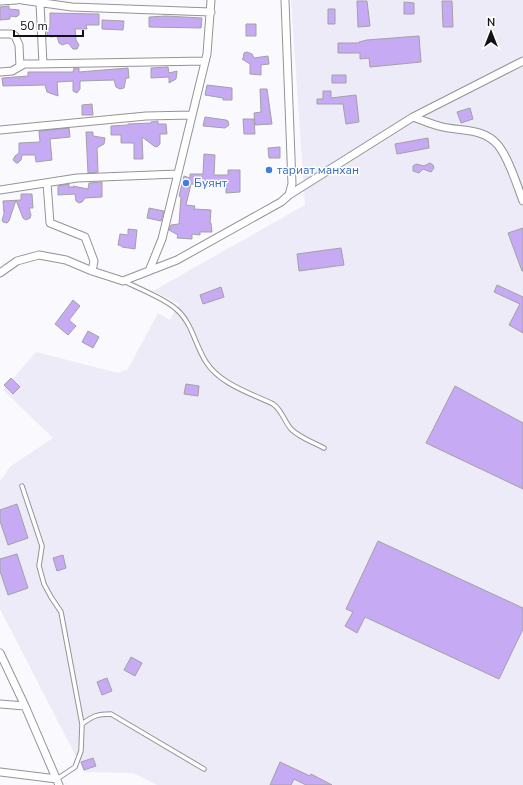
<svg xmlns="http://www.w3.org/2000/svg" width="523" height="785" viewBox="0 0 523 785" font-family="'Nunito Sans',sans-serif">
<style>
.built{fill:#ecebf7}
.building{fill:#c6aaf4;stroke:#a2a1a5}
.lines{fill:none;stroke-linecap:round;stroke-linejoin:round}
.service-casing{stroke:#949498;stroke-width:5.5}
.minor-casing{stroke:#949498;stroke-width:9}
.service{stroke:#fff;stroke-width:3.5}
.minor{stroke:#fff;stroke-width:7}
.shop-dot{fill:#3f7fe0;stroke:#fff;stroke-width:1.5}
.labels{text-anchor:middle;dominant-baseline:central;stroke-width:3;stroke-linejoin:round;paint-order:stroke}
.shop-label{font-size:12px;fill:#366cbe;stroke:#fff;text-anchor:start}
</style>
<rect width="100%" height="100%" fill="#f9f9fe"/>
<path class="built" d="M291,0H523V785H157L133,773L84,772L0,609V481L11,466L53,438L3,390L36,352L118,373L128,369L158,313L170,320L179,304L153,291L305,205Z"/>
<path class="building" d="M357,1H367L370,26L358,27Z
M442,1H452L453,27H443Z
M404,2L414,3V14H404Z
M9,6V9L19,10V15L16,17L10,16V19L0,20V7Z
M328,9H335V24H328Z
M50,13L99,14V25H86L87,29H75L76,40L79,45L77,49H73L68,43L62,45L59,43L57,36L51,37L47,35V31L50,27Z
M166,16L202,18L201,28L149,27V17Z
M102,20L124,21L123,30L102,29Z
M246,24H256V36H246Z
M419,36L421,62L370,67L369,58L360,59V53H338V43H359V42L367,40Z
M247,52L252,54L254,58L268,56L269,64L261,65V75L250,74V64L242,59H243L244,53Z
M168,67L169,73L177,71L176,79L169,83V77L151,78V68Z
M74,68H79V72L128,68L129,78H126L124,88L120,89L116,87L114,80L80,81V89L77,93L73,91V81L57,82L58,96L47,92L45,85L3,86L2,78L28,76V72H73Z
M332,75H346V83H332Z
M207,85L232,88V100H223V98L205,95Z
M260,89H267L272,124L255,125L254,113L261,112Z
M323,91H331V98L356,95L359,122L346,124L343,104H317V99H323Z
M92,104L93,115H82V105Z
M470,108L473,119L461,123L457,112Z
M205,117L226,120L228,121L229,125L225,128L203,126Z
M243,119H254L255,134H244Z
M158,121V124H166L167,134H160V144L157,147L154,146L142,137L143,159H134V143H121V135H111V126L128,125V124L151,123V122Z
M69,128L70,137L50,139L52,160L36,162L35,155H22L21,160L18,163H16L13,160L15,156L19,153V143L40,142L39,131Z
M86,132H93V136L105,138L104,144L97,148L98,172L88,173Z
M428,138L429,148L397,154L395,144Z
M280,147V158H269L268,148Z
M204,154L215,155L214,175H228V170H240V192L226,193V184H211V187H204V185L191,184L186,205L195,206L194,209L211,210L210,223H211L212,232H200V235L192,234V239L177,238L178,235L169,230L171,225L179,224L181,197L179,196L184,176L190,178V174H203Z
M430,163L433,165L434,168L431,172L423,169L419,173L413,171V166L416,164L424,166Z
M102,182V197L85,198L82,202L79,203L76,201L75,194L58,195V186L69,184V187H74L73,186L88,189L89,183Z
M21,194H32L33,208H29L31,215L30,218L26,220L23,218L16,200L9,221L7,223L3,222L2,220L4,214L3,201L21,200Z
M149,208L164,211L161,221L147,218Z
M523,228V271H522L508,233Z
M128,229L137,230L135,249L122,247V246L118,245L120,234L128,235Z
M341,248L344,265L299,271L297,254Z
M497,285L523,297V333L509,325L520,304L494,292Z
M221,287L224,297L203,304L200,295Z
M73,300L80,306L69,320L76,326L68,335L55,324Z
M88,331L99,337L93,348L82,342Z
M11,378L20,387L13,394L4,385Z
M186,384L199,386L198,396L184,394Z
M455,386L523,423V489L426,443Z
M17,504L28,538L8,545L0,521V510Z
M378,541L523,608V629L499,679L365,617L357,633L345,626L353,612L346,609Z
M17,554L28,588L8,595L0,571V559Z
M63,555L66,568L57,571L53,558Z
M131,657L142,663L135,676L124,670Z
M107,678L112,691L102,695L97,682Z
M93,758L96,766L84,770L81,762Z
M280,762L310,776L311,774L332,785H306L294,779L291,785H270Z"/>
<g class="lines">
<defs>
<path id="service" d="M124,281C139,289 164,298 176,309C192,322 195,345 206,362C220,384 250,393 273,404C282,410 284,421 291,429C300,438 313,442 324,448
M22,486L42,546L39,566L44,584L51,597L61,612L82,724L81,751L75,767L57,779
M82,724C93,716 97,714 111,714L204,769"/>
<path id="minor" d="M22,0L72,7L211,12
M0,1L17,0
M40,3L43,64
M0,34H11L15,36L19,45L20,66
M0,72L12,71L24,64H36L205,61
M413,117C422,120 430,124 439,126C459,132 482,127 497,144C508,156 517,185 523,201
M0,130L146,116L192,115
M47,183L50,223L85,237L94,261L92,271
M0,190L77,178L178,174
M289,195L413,117L523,61
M149,271L162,239L207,54L211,0
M0,273L17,261L39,255L66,260L92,271L123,281L177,260L281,202L289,195L292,184L285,0
M0,653L25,706L59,785
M0,704L25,706
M0,772L57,779"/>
</defs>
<use href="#service" class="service-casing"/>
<use href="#minor" class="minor-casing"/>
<use href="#service" class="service"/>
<use href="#minor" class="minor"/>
</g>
<g class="shop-dot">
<circle cx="269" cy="170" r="4"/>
<circle cx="186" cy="183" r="4"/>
</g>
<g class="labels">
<g class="shop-label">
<text x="277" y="170">тариат манхан</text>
<text x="194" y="183">Буянт</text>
</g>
</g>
<g transform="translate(491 32)" stroke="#ffffff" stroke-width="3" paint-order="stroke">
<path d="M0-3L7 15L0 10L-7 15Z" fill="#121214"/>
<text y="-6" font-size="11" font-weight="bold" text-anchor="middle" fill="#121214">N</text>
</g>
<path d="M14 30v6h69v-6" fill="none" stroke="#121214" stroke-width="2"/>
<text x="20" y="30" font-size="12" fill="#121214" stroke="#ffffff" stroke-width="3" paint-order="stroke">50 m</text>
</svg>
